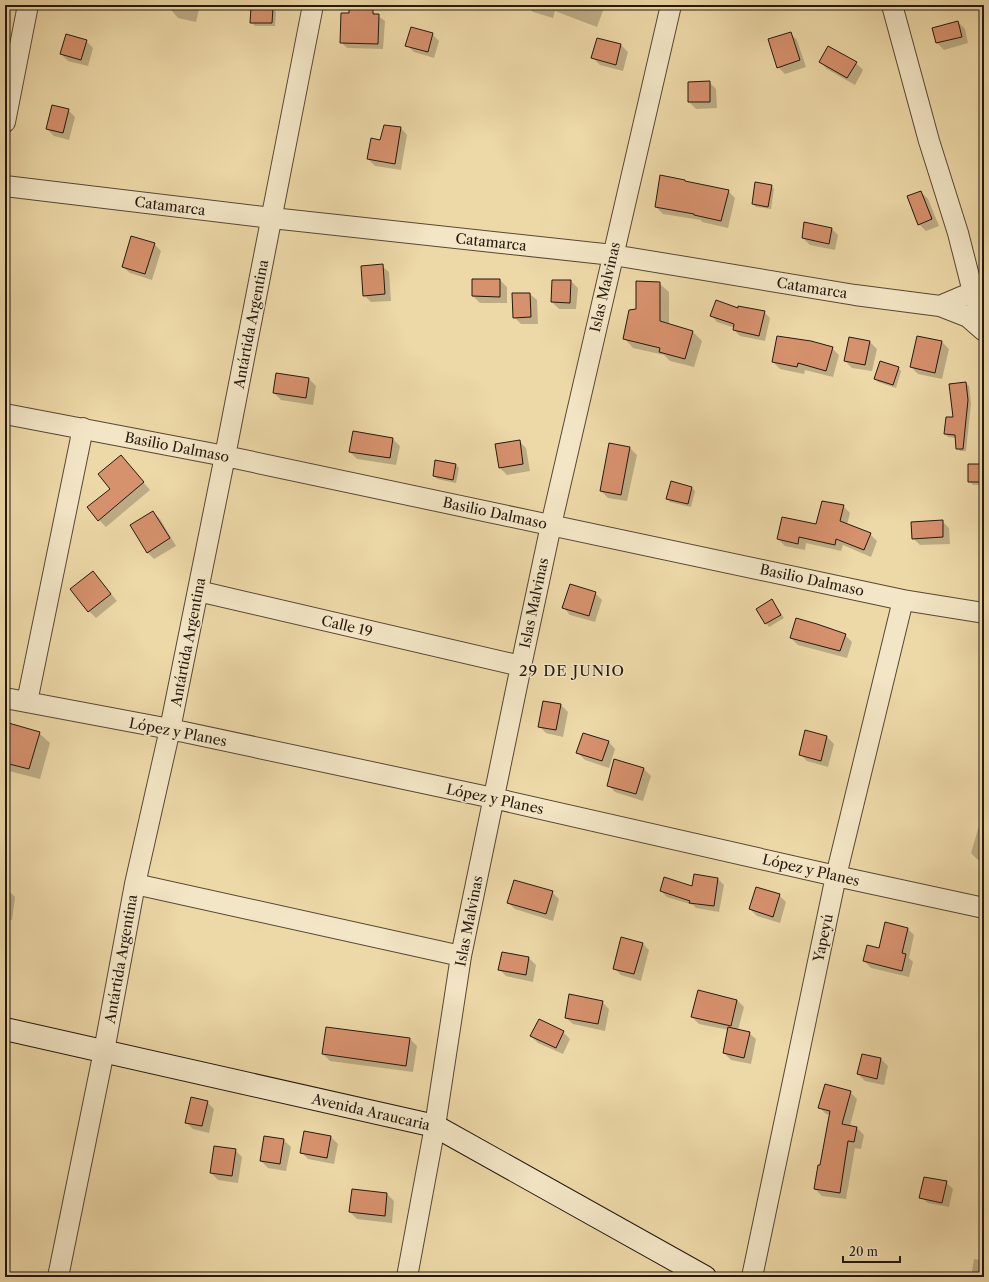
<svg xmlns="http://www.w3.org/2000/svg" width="989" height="1282" viewBox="0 0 989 1282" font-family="'Libre Caslon Text',serif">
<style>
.shadow{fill:#0003}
.building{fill:#d6916d;stroke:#25180f}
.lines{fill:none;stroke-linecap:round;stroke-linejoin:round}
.minor-casing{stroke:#574835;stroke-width:22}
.secondary-casing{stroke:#25180f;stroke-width:24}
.minor{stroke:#f3e6c6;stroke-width:20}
.secondary{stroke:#f3e6c6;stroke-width:22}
.labels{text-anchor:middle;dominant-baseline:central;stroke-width:3;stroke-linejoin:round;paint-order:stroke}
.street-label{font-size:14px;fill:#25180f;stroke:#f3e6c6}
.neighbourhood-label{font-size:15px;letter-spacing:1px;fill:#25180f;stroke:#f3e6c6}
</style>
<rect width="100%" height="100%" fill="#edd8a7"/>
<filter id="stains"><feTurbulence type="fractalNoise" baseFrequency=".005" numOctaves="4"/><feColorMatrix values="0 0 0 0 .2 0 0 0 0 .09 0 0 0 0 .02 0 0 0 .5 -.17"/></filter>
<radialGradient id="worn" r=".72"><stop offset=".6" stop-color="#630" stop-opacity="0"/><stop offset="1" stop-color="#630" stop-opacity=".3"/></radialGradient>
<path class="shadow" d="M173,5H200L196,22L178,18L172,11Z
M526,5H601L604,8L597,27L555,11L553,18L533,12Z
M272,9L276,12L275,26H255L251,22Z
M349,11L373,12L385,21L383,49L347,48L341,42Z
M958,22L965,29L968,43L944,50L937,43L933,28Z
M790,33L797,40L806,67L785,74L778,67Z
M432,34L439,41L434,58L414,52L407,45Z
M597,39L621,45L628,52L623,71L600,65L593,58Z
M86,41L93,48L88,66L68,61L61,54Z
M820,62L856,63L863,70L855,85L827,69Z
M709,82L716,89L717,108L696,109L689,102Z
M68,110L75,117L69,140L54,136L47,129Z
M401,128L407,135L401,170L375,166L368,159L381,141Z
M685,181L686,182L728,191L735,198L728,228L702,222L701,220L663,214L656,207Z
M771,186L774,189L771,209L756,207L753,204Z
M921,192L928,199L939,226L926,231L919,224Z
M831,228L838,235L835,250L810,245L803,238Z
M154,244L161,251L152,280L130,273L123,267Z
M382,266L389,272L391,301L371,302L364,295Z
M473,280H500L507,287V303H480L473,296Z
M571,281L578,288L576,309H559L552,302Z
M659,283L669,292V325L692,331L702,341L694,367L670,361L664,355L633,348L624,338L637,310Z
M530,294L537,300L538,324H521L514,317Z
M739,309L764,312L770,318L765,341L740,336L734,330L735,328L717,322L712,316Z
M870,342L877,349L872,371L852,368L845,361Z
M942,342L949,349L942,379L918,374L911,367Z
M832,348L839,355L833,377L805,370L804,374L780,369L773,362Z
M898,368L901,371L896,388L878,382L875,379Z
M277,374L309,379L316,386L313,405L281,400L274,393Z
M965,383L969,386L971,404L966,451H960L957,448L956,438L948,437L945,433L954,418Z
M393,439L400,446L396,465L357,459L350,452Z
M519,441L526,448L530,471L507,475L500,468Z
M630,448L637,455L627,501L608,498L601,491Z
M121,456L150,490L106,527L99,520L112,489Z
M436,461L456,465L459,468L456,483L437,479L434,476Z
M984,465V485H973L969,481Z
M692,488L695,491L691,507L670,502L667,498Z
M843,506L850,513L847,525L870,534L877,541L871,557L843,545L841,551L806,543L805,550L785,546L778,539L817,525Z
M153,512L160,519L176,546L154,559L147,552Z
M942,521L949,528L950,544L920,545L913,538Z
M93,572L117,601L96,618L89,611Z
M595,593L602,600L595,622L570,615L564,608Z
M772,600L784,618L769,627L757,609Z
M845,635L852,642L847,658L798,645L791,638Z
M561,705L568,712L563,737L546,733L539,726Z
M5,723L39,733L50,743L40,779L5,770Z
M806,731L827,737L834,744L828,767L807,761L800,754Z
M609,742L615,749L609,768L585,760L578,753Z
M644,769L651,776L643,801L615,792L608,785Z
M981,819L984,820V862L978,860L971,853Z
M718,879L724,885L719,912L696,908L693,905L667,897L661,891L693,887Z
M5,889L8,890L15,897L12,920L5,919Z
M552,892L559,899L553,921L515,909L508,903Z
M779,895L786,902L780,923L757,916L750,909Z
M907,928L914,935L909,958L913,962L909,977L871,968L864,961Z
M642,943L649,950L641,981L621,975L614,968Z
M503,953L529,958L536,965L533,982L506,976L499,969Z
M737,1000L744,1007L738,1030L749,1033L756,1039L751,1064L731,1060L724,1053L729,1030L699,1024L692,1017Z
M602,1002L609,1009L605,1031L573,1024L566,1018Z
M563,1032L570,1039L563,1054L538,1043L531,1036Z
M410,1039L417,1046L413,1072L330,1061L323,1054Z
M881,1059L888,1066L884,1085L865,1081L858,1074Z
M850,1092L857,1099L850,1126L857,1128L864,1135L861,1149L855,1148L846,1199L822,1196L815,1189L821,1166L830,1115L826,1114L819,1107Z
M207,1102L214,1109L209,1133L193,1129L186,1122Z
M331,1137L338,1144L334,1164L308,1159L301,1152Z
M284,1140L291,1147L286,1171L268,1168L261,1161Z
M235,1150L242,1157L238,1183L218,1180L211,1173Z
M946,1182L953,1189L949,1207L928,1203L921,1197Z
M353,1190L387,1194L394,1201L392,1223L357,1219L350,1212Z
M974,1259L984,1261V1277H971Z"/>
<path class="building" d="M349,5H373V14H379L378,44L340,43L341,13H349Z
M251,7L273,8L272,23H250Z
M958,21L962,37L936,43L932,28Z
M411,27L433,33L428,52L405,46Z
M791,32L800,60L777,68L768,39Z
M66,34L87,40L81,60L60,54Z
M597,38L621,44L616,65L591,58Z
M828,46L857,62L847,78L819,62Z
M710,81V102H688V82Z
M52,105L69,109L63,133L46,129Z
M384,125L401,127L395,164L367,159L371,138L380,140Z
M660,175L685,180V181L729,190L721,221L694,215V214L655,207Z
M755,182L772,185L768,207L752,204Z
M921,191L932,219L918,225L907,196Z
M804,222L832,228L829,244L802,238Z
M131,236L155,243L145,274L122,267Z
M383,264L385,294L363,296L361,266Z
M472,279H500V297L472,296Z
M552,280H571L570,303L551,302Z
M636,281L660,282V321L693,331L685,359L659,352L660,348L623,339L629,310L636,309Z
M512,293H530L531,317L513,318Z
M716,300L738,308V306L765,311L759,336L733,330L734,324L710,316Z
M777,336L811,341L833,347L826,371L798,363L797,367L772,362Z
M917,336L942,341L935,373L910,367Z
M849,337L870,341L865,365L844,361Z
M880,361L899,367L893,385L874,379Z
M276,373L309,378L306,398L273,393Z
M966,382L968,400L963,449H956L955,435L944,434L946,417H953L949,384Z
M353,431L393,438L390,458L349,452Z
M520,440L523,464L499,468L495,444Z
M609,443L630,447L621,495L600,491Z
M121,455L144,482L98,521L87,507L110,489L98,474Z
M435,460L456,464L453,480L433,476Z
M968,464H984V482H968Z
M671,481L692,487L688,504L666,499Z
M822,501L844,505L840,521L871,533L864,550L836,539L835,545L799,537L798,544L777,539L782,517L816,524Z
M153,511L170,538L147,553L130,525Z
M943,520V537L912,539L911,522Z
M93,571L111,594L88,612L70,589Z
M570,584L596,592L589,616L562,608Z
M772,599L781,615L765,624L756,609Z
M796,618L817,624L846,634L840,651L790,638Z
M543,701L561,704L556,730L538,727Z
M5,722L40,732L29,769L5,763Z
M805,730L827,736L821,761L799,755Z
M583,733L609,741L602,761L576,753Z
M614,759L644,768L636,794L607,786Z
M694,874L718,878L714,906L689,903L690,901L660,891L664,877L692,886Z
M514,880L553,891L546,914L507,903Z
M756,887L780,894L773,917L749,909Z
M885,922L908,928L902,953L906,954L902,971L863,961L867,945L879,948Z
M621,937L643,943L634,974L613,969Z
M502,952L529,957L526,975L498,970Z
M698,990L737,1000L731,1026L691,1017Z
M569,994L603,1001L598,1024L565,1018Z
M539,1019L564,1031L556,1048L530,1036Z
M326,1027L410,1038L406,1066L322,1054Z
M728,1027L750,1032L744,1058L723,1053Z
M862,1054L881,1058L877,1079L857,1074Z
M825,1084L851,1091L842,1124L857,1127L854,1142L848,1141L840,1193L814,1189L818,1165H820L830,1111L818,1108Z
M191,1097L208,1101L202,1126L185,1123Z
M304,1131L331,1136L327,1158L300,1153Z
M264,1136L284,1139L280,1164L260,1161Z
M214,1146L236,1149L232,1176L210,1173Z
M924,1177L947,1181L942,1203L919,1198Z
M352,1189L387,1193L385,1216L349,1212Z"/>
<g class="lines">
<defs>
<path id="minor" d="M892,5L929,141L958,233L973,292L984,323
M5,122L28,5
M5,186L272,218L613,255L855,295L940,306L973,292
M940,306L968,317L984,331
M5,414L225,456L903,600L984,613
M198,591L521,666
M5,698L170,729L493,798L836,876L984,908
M27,702L83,428
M135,884L461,956
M58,1277L104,1051L135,884L170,729L225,456L313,5
M407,1277L435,1126L461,956L521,666L551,525L671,5
M752,1277L836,876L903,600"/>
<path id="secondary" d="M5,1029L435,1126L705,1277"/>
</defs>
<use href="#minor" class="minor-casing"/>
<use href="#secondary" class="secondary-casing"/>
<use href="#minor" class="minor"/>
<use href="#secondary" class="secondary"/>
</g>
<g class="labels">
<g class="street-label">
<text transform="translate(170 206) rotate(7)">Catamarca</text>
<text transform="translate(491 242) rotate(6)">Catamarca</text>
<text transform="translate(605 287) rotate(-77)">Islas Malvinas</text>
<text transform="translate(812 288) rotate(9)">Catamarca</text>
<text transform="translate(251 324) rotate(-79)">Antártida Argentina</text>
<text transform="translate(177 447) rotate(11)">Basilio Dalmaso</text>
<text transform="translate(495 513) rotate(12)">Basilio Dalmaso</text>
<text transform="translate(812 580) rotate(12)">Basilio Dalmaso</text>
<text transform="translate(534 603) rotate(-78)">Islas Malvinas</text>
<text transform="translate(347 626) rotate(13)">Calle 19</text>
<text transform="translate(188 642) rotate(-79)">Antártida Argentina</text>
<text transform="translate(178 732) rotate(11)">López y Planes</text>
<text transform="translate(495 799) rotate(12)">López y Planes</text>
<text transform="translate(811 870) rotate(13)">López y Planes</text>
<text transform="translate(469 921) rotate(-79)">Islas Malvinas</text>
<text transform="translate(823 938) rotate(-78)">Yapeyú</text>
<text transform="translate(121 959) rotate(-80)">Antártida Argentina</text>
<text transform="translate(371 1112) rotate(13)">Avenida Araucaria</text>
</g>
<g class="neighbourhood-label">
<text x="572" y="670">29 DE JUNIO</text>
</g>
</g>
<rect width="989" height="1282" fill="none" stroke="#edd8a7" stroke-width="20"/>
<rect x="6" y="6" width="977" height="1270" fill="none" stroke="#25180f" stroke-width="2"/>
<rect x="10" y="10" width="969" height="1262" fill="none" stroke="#25180f"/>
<path d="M843 1256v6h57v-6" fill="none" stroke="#25180f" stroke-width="2"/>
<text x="849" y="1256" font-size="12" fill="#25180f" stroke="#f3e6c6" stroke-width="3" paint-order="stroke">20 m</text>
<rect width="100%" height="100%" filter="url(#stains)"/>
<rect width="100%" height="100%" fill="url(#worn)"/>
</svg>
